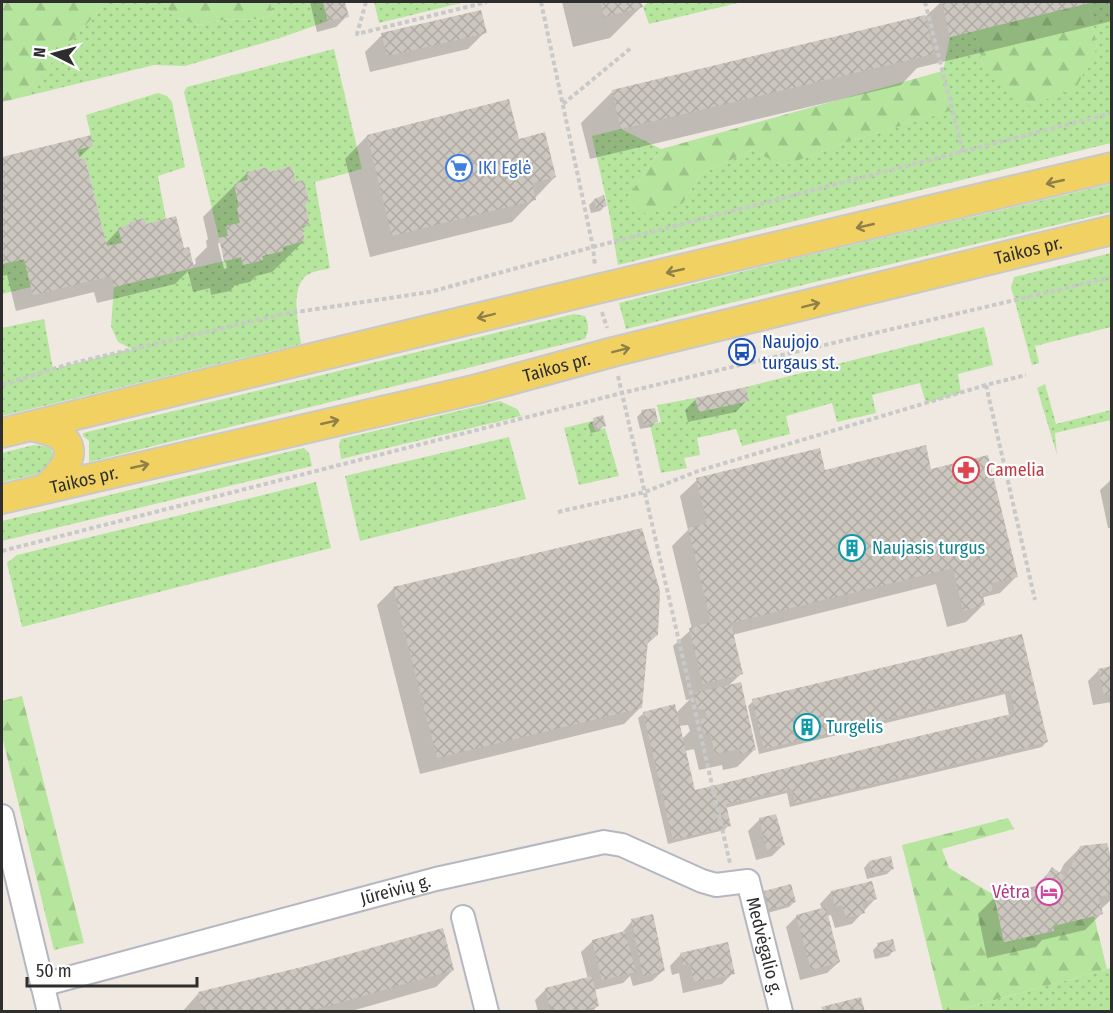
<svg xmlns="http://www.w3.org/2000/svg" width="1113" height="1013" viewBox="0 0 1113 1013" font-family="'Fira Sans Condensed',sans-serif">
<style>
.grass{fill:url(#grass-dots)}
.forest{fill:url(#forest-firs)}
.shadow{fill:#0003;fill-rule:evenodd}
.building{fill:url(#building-cross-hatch)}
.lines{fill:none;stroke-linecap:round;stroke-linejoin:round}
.minor-casing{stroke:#b4b7c1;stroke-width:26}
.major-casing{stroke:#c9c9c9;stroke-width:32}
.path{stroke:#c9c9c9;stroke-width:4;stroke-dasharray:4.5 3;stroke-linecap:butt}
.minor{stroke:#fff;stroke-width:22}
.major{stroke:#f2d163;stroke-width:28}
.oneway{stroke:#908048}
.labels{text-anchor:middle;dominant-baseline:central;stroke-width:4.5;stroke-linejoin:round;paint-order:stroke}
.shop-label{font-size:18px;fill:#366cbe;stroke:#fff;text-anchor:start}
.street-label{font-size:18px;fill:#2e2e2e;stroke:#fff}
.transit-label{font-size:18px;fill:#164399;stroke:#fff;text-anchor:start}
.health-label{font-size:18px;fill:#be3a42;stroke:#fff;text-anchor:start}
.culture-label{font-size:18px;fill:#0d838f;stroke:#fff;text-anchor:start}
.hotel-label{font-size:18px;fill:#b23c85;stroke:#fff;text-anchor:end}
</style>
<defs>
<pattern id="grass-dots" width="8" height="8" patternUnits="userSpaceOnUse" patternTransform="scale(1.5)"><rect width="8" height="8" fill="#b6e59e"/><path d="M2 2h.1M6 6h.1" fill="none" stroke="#9dc588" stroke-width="1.8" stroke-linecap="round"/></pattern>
<pattern id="forest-firs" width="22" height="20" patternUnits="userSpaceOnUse" patternTransform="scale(1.5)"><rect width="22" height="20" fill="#b6e59e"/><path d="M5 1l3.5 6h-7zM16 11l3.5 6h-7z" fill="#9dc588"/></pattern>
<pattern id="building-cross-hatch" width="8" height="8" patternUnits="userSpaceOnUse" patternTransform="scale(1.5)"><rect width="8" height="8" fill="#cbc7bf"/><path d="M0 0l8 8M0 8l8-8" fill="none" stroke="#afaba4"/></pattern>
</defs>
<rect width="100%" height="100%" fill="#efe9e1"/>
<path class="grass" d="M107,2H164L173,17L199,25L219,20L262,19L273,14L270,2H323L328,21L280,38L185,66L154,65L19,98Z
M374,2H465L379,23Z
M648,2H742L649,24L643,7Z
M1102,2H1111V143L618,265L609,212L592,136L621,129L661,149L627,198L683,203L701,174L752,150L783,166L850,141L952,110L943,71L950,37L974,31L983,65L1097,48L1089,3Z
M334,49L362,169L315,182L330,268C324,270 313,271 307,275C289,289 299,324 301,344L2,416V328L44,319L53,369L132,349L118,342L111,326L114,287L241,257L243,265L263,260L262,256L283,251L282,247L305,241L302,226L310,224L305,203L309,202L304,181L296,182L292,166L269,172L268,167L247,172L248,180L234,184L239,207L237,208L240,223L226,226L228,236L219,238L184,92L187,87Z
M158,93L167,96L172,102L185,167L158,176L166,219L146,224L129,222L122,243L107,246L85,158L80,159L77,150L93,145L86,115Z
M1111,184V212L811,283L626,329L619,303L793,259Z
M1111,253V327L1035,346L1039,363L1032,365L1011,287L1014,277Z
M24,259L31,287L2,294V264Z
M574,314L585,316C589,324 589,331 585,339L89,462V441L83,436V433Z
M984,327L993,365L958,374L961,393L926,403L920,383L872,395L876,413L837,422L832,403L786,416L790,434L742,446L736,429L697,438L700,455L684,458L687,468L661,473L650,425L661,422L657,405L695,398L699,412L748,401L746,387Z
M1045,384L1056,424L1111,410V420L1055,433L1057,455L1037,388Z
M500,401L517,409L521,416L341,459L339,444L341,439Z
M592,421L595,431L605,428L619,476L579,485L564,428Z
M509,437L526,499L360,541L345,476Z
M34,445L50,447L54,455L53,464L38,474L2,482V453Z
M304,448L309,453L312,466L2,541V521Z
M316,482L331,548L22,627L7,563L17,555Z
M1111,968V1011H955Z"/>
<path class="forest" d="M2,2H107L19,98L2,102Z
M164,2H270L273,14L262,19L219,20L199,25L173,17Z
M1089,3L1097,48L1076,88L1029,106L983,65L974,31Z
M943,71L953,110L850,141L783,166L752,150L701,174L683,203L647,215L627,198L661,149Z
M22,696L84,943L54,950L2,736V701Z
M1008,818L1014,829L942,849L949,868L994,895L1004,942L1054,931L1053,926L1094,916L1107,969L955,1011H943L902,845Z"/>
<path class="shadow" d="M310,2H344L347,16L336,27L317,32Z
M562,2H640L641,7L610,38L573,47Z
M941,2H1112V21L917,68L901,85L590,159L581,123L613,91L925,17Z
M485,32L468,49L370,72L365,52L382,35Z
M508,101L518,140L555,177L512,222L370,257L345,159L367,136Z
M90,137L92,145L75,162L105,244L119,229L125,228L129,224L144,226L183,250L192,267L196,263L195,259L207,247L206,241L208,239L203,217L247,173H268L295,184L307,202L304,205L308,224L301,230L304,241L272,272L256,276L250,282L235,285L230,291L211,295L210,288L193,292L188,271L175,284L97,303L94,292L16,311L7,275L2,276V158ZM221,241L227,268L224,269L218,244Z
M594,200L605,206L600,211L591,213L589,205Z
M696,399L747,400L736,412L688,422L685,410Z
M642,412L656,422L651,427L640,429L637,417Z
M594,420L604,425L599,431L591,433L588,425Z
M930,471L1017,576L1000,593L984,597L982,600L983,605L966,622L947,627L936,584L732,635L741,674L728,686L754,750L737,767L723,770L722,765L699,770L694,749L685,751L694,791L1009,715L1005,694L759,754L748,706L753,701L1021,636L1047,741L1042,747L790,807L787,793L725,808L729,825L724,830L668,844L638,718L644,713L675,714L690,699L686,700L673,646L692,629L672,546L688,530L680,496L697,480L824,472ZM688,725L690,731L682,739L679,726Z
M1112,479V528H1108L1100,490Z
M394,588L657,635L646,645L641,707L624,724L420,774L377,605Z
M1112,667V702L1093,705L1088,681L1099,670Z
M775,815L783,845L772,856L756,860L748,831L759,820Z
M1081,847L1112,868V899L1100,910L1102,913L1085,930L1042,940L1036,947L987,958L978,914L995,897L1034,888L1052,869L1059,874L1064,864Z
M869,862L892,869L887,874L867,879L864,868Z
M765,892L794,902L789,907L764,914L759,897Z
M831,892L875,899L852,924L835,928L831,915L827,916L839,962L827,973L800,980L786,927L797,916L822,909L820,904Z
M632,921L664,970L652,981L633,986L630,976L623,983L594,990L598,1005L592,1012H538L535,1000L546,989L588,979L581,952L593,941L621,934Z
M878,945L894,950L889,956L875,959L873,950Z
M681,954L733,973L722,984L683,993L679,973L672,975L670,966Z
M307,967L453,970L436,987L348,1012H182L198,994Z"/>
<path class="building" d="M323,2H345L349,17L328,21Z
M601,2H641L643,7L604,17Z
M942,2H1093L950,37Z
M481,10L487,33L387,56L381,33Z
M925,15L934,54L621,129L612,90Z
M509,99L519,139L545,132L556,177L532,183L536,200L392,236L367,135Z
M91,135L93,146L77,150L80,159L85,158L107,246L122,243L118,228L129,225V222L144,218L146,224L176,216L184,248L189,247L194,267L114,287L111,276L33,295L24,259L2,264V157Z
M292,166L296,182L304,180L309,202L305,203L310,224L302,226L305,241L282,247L283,251L262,256L263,260L243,265L241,257L224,261L219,238L228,236L226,226L240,223L237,208L239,207L234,184L248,180L246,172L268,167L269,172Z
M604,195L607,206L596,209L594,199Z
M746,387L749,401L699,412L695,398Z
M655,408L658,422L644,425L641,410Z
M603,415L606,426L596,429L593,418Z
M926,445L931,469L988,455L1018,577L991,583L993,591L982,593L985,605L963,611L953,568L731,623L743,674L703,684L689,628L711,622L688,528L707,523L696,478L820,448L825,470Z
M642,528L660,591L658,635L648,640L642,708L437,758L393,587Z
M1022,634L1048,742L795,803L792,789L726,804L731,826L673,840L643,712L675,704L695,790L1015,713L1010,690L764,749L752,699Z
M1112,666V694L1104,695L1098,669Z
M741,682L756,750L740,754L739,749L715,754L710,733L704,735L700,719L707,718L705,709L698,710L694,693Z
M776,814L785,845L767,850L759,818Z
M1107,843L1112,861V894L1099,897L1103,914L1053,926L1054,931L1004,942L994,895L1041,885L1052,867L1066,877L1080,846Z
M891,856L894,869L872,874L869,861Z
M872,881L877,899L862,903L865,913L846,918L842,905L835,907L831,891Z
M791,884L796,902L769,910L764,891Z
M826,907L840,962L811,970L796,915Z
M653,914L665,971L643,976L631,919Z
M443,928L454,970L307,1012H202L198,992L306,966Z
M625,931L636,972L602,980L592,940Z
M893,939L896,951L880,955L877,943Z
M728,942L735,974L694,982L690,963L683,965L680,953Z
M592,976L599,1006L577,1012H551L545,988Z
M861,997L865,1012H823L821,1007Z"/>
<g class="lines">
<defs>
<g id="minor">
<path d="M2,816L49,1012"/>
<path d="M463,917L487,1012"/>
<path id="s1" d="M42,985L436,879L604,842L622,845L702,881L716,885L748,881L781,1012"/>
</g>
<g id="major">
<path d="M32,426C41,429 52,430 60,436C82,452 59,476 46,488"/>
<path d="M2,433L597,289L1112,167"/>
<path id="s2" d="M2,499L477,389L613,352L1112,230"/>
</g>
</defs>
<use href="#minor" class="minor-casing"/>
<use href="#major" class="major-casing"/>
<path class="path" d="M366,2L357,34L487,2
M541,2L593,247L595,266
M925,2L963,152
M563,104L631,48
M602,312L607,328
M618,376L730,863
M2,385L69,364L283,314L430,292L593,247L1112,113
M986,385L1035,600
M558,512L645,492L698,471L986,385L1026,375
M2,551L622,393L1112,277"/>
<use href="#minor" class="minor"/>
<use href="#major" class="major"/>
</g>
<defs><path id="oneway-shaft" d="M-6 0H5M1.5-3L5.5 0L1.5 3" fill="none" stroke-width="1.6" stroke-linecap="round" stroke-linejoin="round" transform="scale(1.5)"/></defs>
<g class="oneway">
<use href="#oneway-shaft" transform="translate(1055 182) rotate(167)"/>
<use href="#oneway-shaft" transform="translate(865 226) rotate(167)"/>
<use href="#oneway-shaft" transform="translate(675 271) rotate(167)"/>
<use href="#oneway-shaft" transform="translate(811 305) rotate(-14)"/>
<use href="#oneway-shaft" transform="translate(486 316) rotate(166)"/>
<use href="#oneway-shaft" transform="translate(621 350) rotate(-14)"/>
<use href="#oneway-shaft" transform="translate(330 422) rotate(-13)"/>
<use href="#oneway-shaft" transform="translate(140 466) rotate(-13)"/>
</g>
<defs>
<symbol id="supermarket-ring" viewBox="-11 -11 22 22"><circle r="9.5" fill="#fff" stroke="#3f7fe0" stroke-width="1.5"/><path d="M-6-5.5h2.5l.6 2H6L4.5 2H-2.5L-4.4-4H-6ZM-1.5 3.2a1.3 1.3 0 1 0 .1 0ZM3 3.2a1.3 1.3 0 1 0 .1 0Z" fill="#3f7fe0"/></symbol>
<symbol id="bus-ring" viewBox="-11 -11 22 22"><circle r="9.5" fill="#fff" stroke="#1a4fb4" stroke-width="1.5"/><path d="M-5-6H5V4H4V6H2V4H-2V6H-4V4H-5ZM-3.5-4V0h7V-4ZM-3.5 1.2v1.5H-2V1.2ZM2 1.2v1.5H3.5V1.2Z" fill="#1a4fb4"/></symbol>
<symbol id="pharmacy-ring" viewBox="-11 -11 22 22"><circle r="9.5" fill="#fff" stroke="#e0444e" stroke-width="1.5"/><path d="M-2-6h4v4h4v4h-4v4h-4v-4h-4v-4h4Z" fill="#e0444e"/></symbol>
<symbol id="building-ring" viewBox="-11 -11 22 22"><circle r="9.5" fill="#fff" stroke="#0f9aa8" stroke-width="1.5"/><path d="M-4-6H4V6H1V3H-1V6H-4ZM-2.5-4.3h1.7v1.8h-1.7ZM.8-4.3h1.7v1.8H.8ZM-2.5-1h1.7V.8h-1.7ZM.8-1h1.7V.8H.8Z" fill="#0f9aa8"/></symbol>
<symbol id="hotel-ring" viewBox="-11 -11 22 22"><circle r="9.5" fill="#fff" stroke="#d1479c" stroke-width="1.5"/><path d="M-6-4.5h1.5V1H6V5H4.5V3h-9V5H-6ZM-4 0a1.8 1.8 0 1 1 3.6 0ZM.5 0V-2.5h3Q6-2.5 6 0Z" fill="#d1479c"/></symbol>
</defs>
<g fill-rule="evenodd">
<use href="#supermarket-ring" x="444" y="153" width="30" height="30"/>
<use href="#bus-ring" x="727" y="337" width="30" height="30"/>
<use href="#pharmacy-ring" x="951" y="455" width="30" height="30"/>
<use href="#building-ring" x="837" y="533" width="30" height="30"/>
<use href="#building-ring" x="792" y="712" width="30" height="30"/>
<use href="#hotel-ring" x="1034" y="877" width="30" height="30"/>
</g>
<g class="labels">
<g class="shop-label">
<text x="478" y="168">IKI Eglė</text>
</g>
<g class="street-label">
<text stroke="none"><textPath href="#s2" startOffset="1056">Taikos pr.</textPath></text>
<text stroke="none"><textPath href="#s2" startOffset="570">Taikos pr.</textPath></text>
<text stroke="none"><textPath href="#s2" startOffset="84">Taikos pr.</textPath></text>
<text stroke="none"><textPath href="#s1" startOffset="366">Jūreivių g.</textPath></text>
<text stroke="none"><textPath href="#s1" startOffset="800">Medvėgalio g.</textPath></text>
</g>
<g class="transit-label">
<text x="762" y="342">Naujojo<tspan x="762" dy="21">turgaus st.</tspan></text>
</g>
<g class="health-label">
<text x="986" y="470">Camelia</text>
</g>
<g class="culture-label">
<text x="872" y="548">Naujasis turgus</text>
<text x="826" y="727">Turgelis</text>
</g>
<g class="hotel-label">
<text x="1030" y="892">Vėtra</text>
</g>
</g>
<rect width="1113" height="1013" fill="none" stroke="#2e2e2e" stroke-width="6"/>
<g transform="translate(54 54) rotate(276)" stroke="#ffffff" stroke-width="4.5" paint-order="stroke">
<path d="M0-4.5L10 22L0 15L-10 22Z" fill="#2e2e2e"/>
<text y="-9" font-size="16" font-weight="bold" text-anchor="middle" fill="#2e2e2e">N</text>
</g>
<path d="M27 977v9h170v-9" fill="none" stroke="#2e2e2e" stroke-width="3"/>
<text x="36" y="977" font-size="18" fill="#2e2e2e" stroke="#ffffff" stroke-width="4.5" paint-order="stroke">50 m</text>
</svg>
